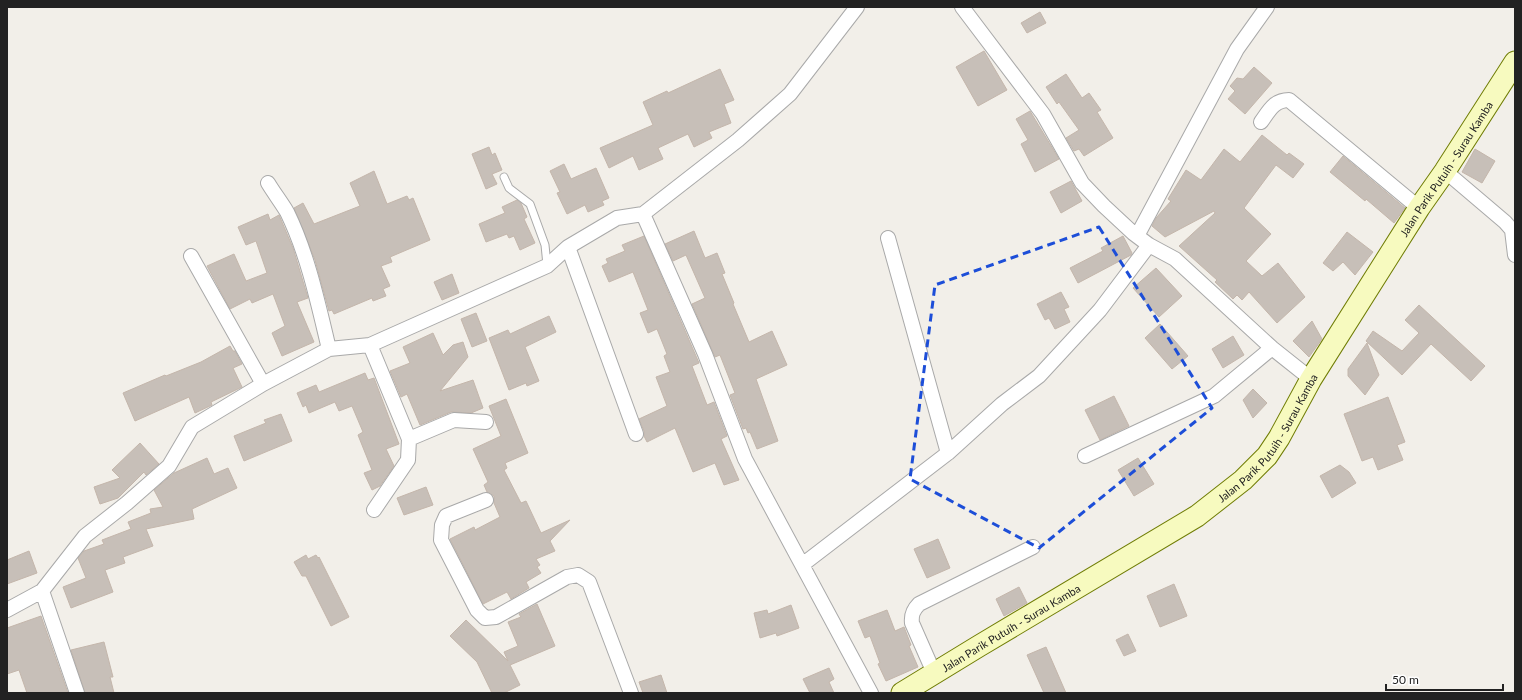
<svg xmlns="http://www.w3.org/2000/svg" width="1522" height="700" viewBox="0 0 1522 700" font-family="Lato,sans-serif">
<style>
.building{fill:#c7bfb8;stroke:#c4b6ab}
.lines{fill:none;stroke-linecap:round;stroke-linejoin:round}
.lane-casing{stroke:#a9a9a9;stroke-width:9}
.street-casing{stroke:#a9a9a9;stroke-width:16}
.secondary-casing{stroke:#707d05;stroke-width:23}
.lane{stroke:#fff;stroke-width:7}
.street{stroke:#fff;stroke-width:14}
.secondary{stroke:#f7fabf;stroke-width:21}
.marked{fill:none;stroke:#1d4ed8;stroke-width:3;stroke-dasharray:8 5;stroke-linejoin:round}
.labels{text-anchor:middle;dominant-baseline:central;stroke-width:3.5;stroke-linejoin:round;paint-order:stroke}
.street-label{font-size:11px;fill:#222;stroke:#fff}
</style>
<rect width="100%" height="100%" fill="#f2efe9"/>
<path class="building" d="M1040,12L1046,23L1027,33L1021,23Z
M984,51L1007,90L978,106L956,67Z
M1254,67L1272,83L1245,114L1228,99L1235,91L1230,86L1237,78L1243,79Z
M720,69L734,100L724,104L731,123L709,132L712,138L694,147L688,134L658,148L663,159L639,170L633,156L609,168L600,148L653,125L643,102L667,91L668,93Z
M1066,74L1082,98L1089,93L1101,110L1097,112L1113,138L1084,156L1079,149L1074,151L1066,138L1079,130L1059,102L1057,104L1046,87Z
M1030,111L1059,159L1035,172L1021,144L1028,140L1016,119Z
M1262,135L1287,155L1289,153L1304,164L1293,178L1276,165L1244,208L1271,234L1246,261L1262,276L1278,263L1305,297L1277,323L1249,292L1242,300L1237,295L1233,299L1215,282L1217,280L1179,246L1215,213L1214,211L1165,237L1152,226L1156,218L1171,201L1168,199L1186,170L1201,180L1224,149L1240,162Z
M489,147L492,155L495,153L502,170L492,174L497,184L486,189L472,154Z
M1475,149L1495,161L1482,183L1462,172Z
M1343,156L1405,208L1394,223L1366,199L1365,201L1330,172Z
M564,164L571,179L596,168L609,198L602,201L604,205L588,212L585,205L567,214L557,193L560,192L550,171Z
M374,171L387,204L407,196L409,200L413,198L430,240L390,257L392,262L381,266L390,286L383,289L386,296L373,301L372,298L334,314L332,310L329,311L315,260L294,208L303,203L314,224L360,206L350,183Z
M1071,181L1082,201L1061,213L1050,192Z
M517,200L521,203L527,217L524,219L535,243L520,250L514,236L509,238L507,234L486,242L479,224L505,213L502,207Z
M268,214L270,220L279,215L293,248L308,298L297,302L314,342L282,356L272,333L285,326L273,294L252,303L250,299L230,309L207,266L234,254L246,281L267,273L256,241L246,245L238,227Z
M694,231L705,258L717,253L725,273L722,274L734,303L733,304L749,342L772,331L787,365L756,379L778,441L757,449L750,432L748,433L746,428L743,429L730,395L735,393L720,355L715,357L692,304L705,298L686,255L673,261L665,244Z
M1347,232L1373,252L1355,275L1343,262L1333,271L1323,263Z
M644,236L699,363L692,366L707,405L714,402L727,436L721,439L739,480L724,485L715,463L693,472L675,428L647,442L644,436V431L639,419L667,406L656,377L670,372L664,356L667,354L657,329L648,333L640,313L648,310L633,272L609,282L602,266L608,263L606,259L625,251L622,245Z
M1123,236L1132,253L1131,255L1078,283L1070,268L1103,251L1101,248Z
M1156,268L1182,296L1159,317L1133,288Z
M452,274L459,293L442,300L434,282Z
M1061,292L1069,307L1064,309L1070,322L1055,329L1049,318L1045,320L1037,304Z
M1419,305L1485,366L1471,381L1431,344L1402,375L1366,341L1373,331L1402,351L1419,333L1405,320Z
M476,313L487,341L472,347L461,319Z
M549,316L556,332L525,347L539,381L527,386L526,383L509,390L489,338L508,330L510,334Z
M1312,321L1322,339L1309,357L1293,341Z
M1160,324L1188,356L1172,369L1145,338Z
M433,333L443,355L453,345L463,342L468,357L440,391L473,380L483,408L471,413L451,412L420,425L407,394L401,397L390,371L410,363L403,347Z
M1233,336L1244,355L1223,368L1212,349Z
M1367,343L1379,375L1365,395L1348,376V369Z
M230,346L233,351H235L242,364L233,368L242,387L211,402L212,405L195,413L189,397L135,421L123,393L165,375L166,376L201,362Z
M365,373L368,380L374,378L399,444L386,449L394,466L380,486L372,490L364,473L372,470L358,435L363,432L352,406L339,411L335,402L309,413L306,405L303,407L297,393L316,385L319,392Z
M1253,389L1267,403L1253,418L1243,400Z
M1114,396L1129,426L1100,440L1085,410Z
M1388,397L1405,442L1397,445L1403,460L1378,470L1373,457L1362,461L1344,414Z
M506,399L528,453L505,463L507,468L504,470L521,503L526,501L541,533L570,520L550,541L555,551L536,559L540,565L537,567L541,573L526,582L529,588L511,599L507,592L483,604L450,539L474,527L475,530L500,517L494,503V496L487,492L484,485L488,482L473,449L501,436L489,406Z
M281,414L292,441L244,461L234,436L266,423L264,420Z
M140,443L159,464L146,475L144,472L118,498L100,504L94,487L120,478L112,470Z
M207,458L214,474L228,468L237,488L192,509L194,519L146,529L153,546L123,557L125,563L105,570L113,592L71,608L63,587L86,578L78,558L84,551L104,544L102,540L131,529L128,522L151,513L150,509L163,507L154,490L174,473Z
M1138,458L1154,484L1134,496L1118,470Z
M1340,465L1349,472L1356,483L1332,498L1320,476Z
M426,487L433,505L404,515L397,498Z
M938,539L950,568L927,578L914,549Z
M29,551L37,573L7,584V560Z
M306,555L308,559L316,555L318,558L319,557L349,617L331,626L306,576H302L294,562Z
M1174,584L1187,616L1160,627L1147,596Z
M1019,587L1027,603L1004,616L996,599Z
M537,604L555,646L510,665L520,685L504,693H492L477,662L450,636L466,620L508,661L504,652L518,646L508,622L521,617L519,614Z
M791,605L799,628L777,636L776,633L760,638L754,613L767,610L768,614Z
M887,610L895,631L904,627L911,645L909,646L918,667L886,681L878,664L880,663L870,636L865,638L858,621Z
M41,616L68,693H27L19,670L7,674V628Z
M1128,634L1136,651L1124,656L1116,640Z
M104,642L113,677H110L114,693H85L71,650Z
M1046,647L1066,693H1044L1027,655Z
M829,668L834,679L829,682L834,693H810L803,679Z
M661,675L667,693H643L639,682Z"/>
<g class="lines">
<defs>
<path id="lane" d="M504,177L509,188L530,204L545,245L547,265"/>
<path id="street" d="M962,7L1043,114L1082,183L1104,206L1133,233L1149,245L1175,259L1272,348L1311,379
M1261,122C1269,111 1274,100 1289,100L1419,208
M1445,171L1505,222L1512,230L1515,255
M268,183C274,193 281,202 287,212C308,255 318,303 329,349
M643,214L705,354L745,459L871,693
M1137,236L1237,49L1267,7
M888,238L948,453
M568,247L636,434
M191,256L263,384
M370,345L409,439L408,460L374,510
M409,439L454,420L486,422
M1085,456L1214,396L1272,348
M486,500L446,516L442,525L441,540L477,610L485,618L496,617L567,577L578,575L589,582L631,693
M802,565L948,453L1002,404L1039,376L1100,310L1149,245
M42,591L77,693
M7,610L42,591L85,536L127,503L169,466L192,427L263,384L329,349L370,345L547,266L568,247L617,218L643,214L738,140L790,94L857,7
M934,673L912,623C911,615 913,610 919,604L1033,547"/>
<g id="secondary">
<path id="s1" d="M902,693L979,646L1197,516L1243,480L1267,456L1279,438L1311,379L1419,208L1445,171L1515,62"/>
</g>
</defs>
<use href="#lane" class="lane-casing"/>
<use href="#street" class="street-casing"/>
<use href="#secondary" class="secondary-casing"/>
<use href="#lane" class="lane"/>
<use href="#street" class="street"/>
<use href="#secondary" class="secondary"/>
</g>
<path class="marked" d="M1099,227L1212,408L1039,548L910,479L935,285Z"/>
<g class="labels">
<g class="street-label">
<text stroke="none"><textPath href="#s1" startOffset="775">Jalan Parik Putuih - Surau Kamba</textPath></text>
<text stroke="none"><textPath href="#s1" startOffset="451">Jalan Parik Putuih - Surau Kamba</textPath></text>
<text stroke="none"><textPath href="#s1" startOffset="127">Jalan Parik Putuih - Surau Kamba</textPath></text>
</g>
</g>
<rect width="1522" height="700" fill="none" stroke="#222222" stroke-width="16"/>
<path d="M1386 684v6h117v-6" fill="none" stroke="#222222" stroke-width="2"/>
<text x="1392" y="684" font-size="12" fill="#222222" stroke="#ffffff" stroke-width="3" paint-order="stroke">50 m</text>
</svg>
